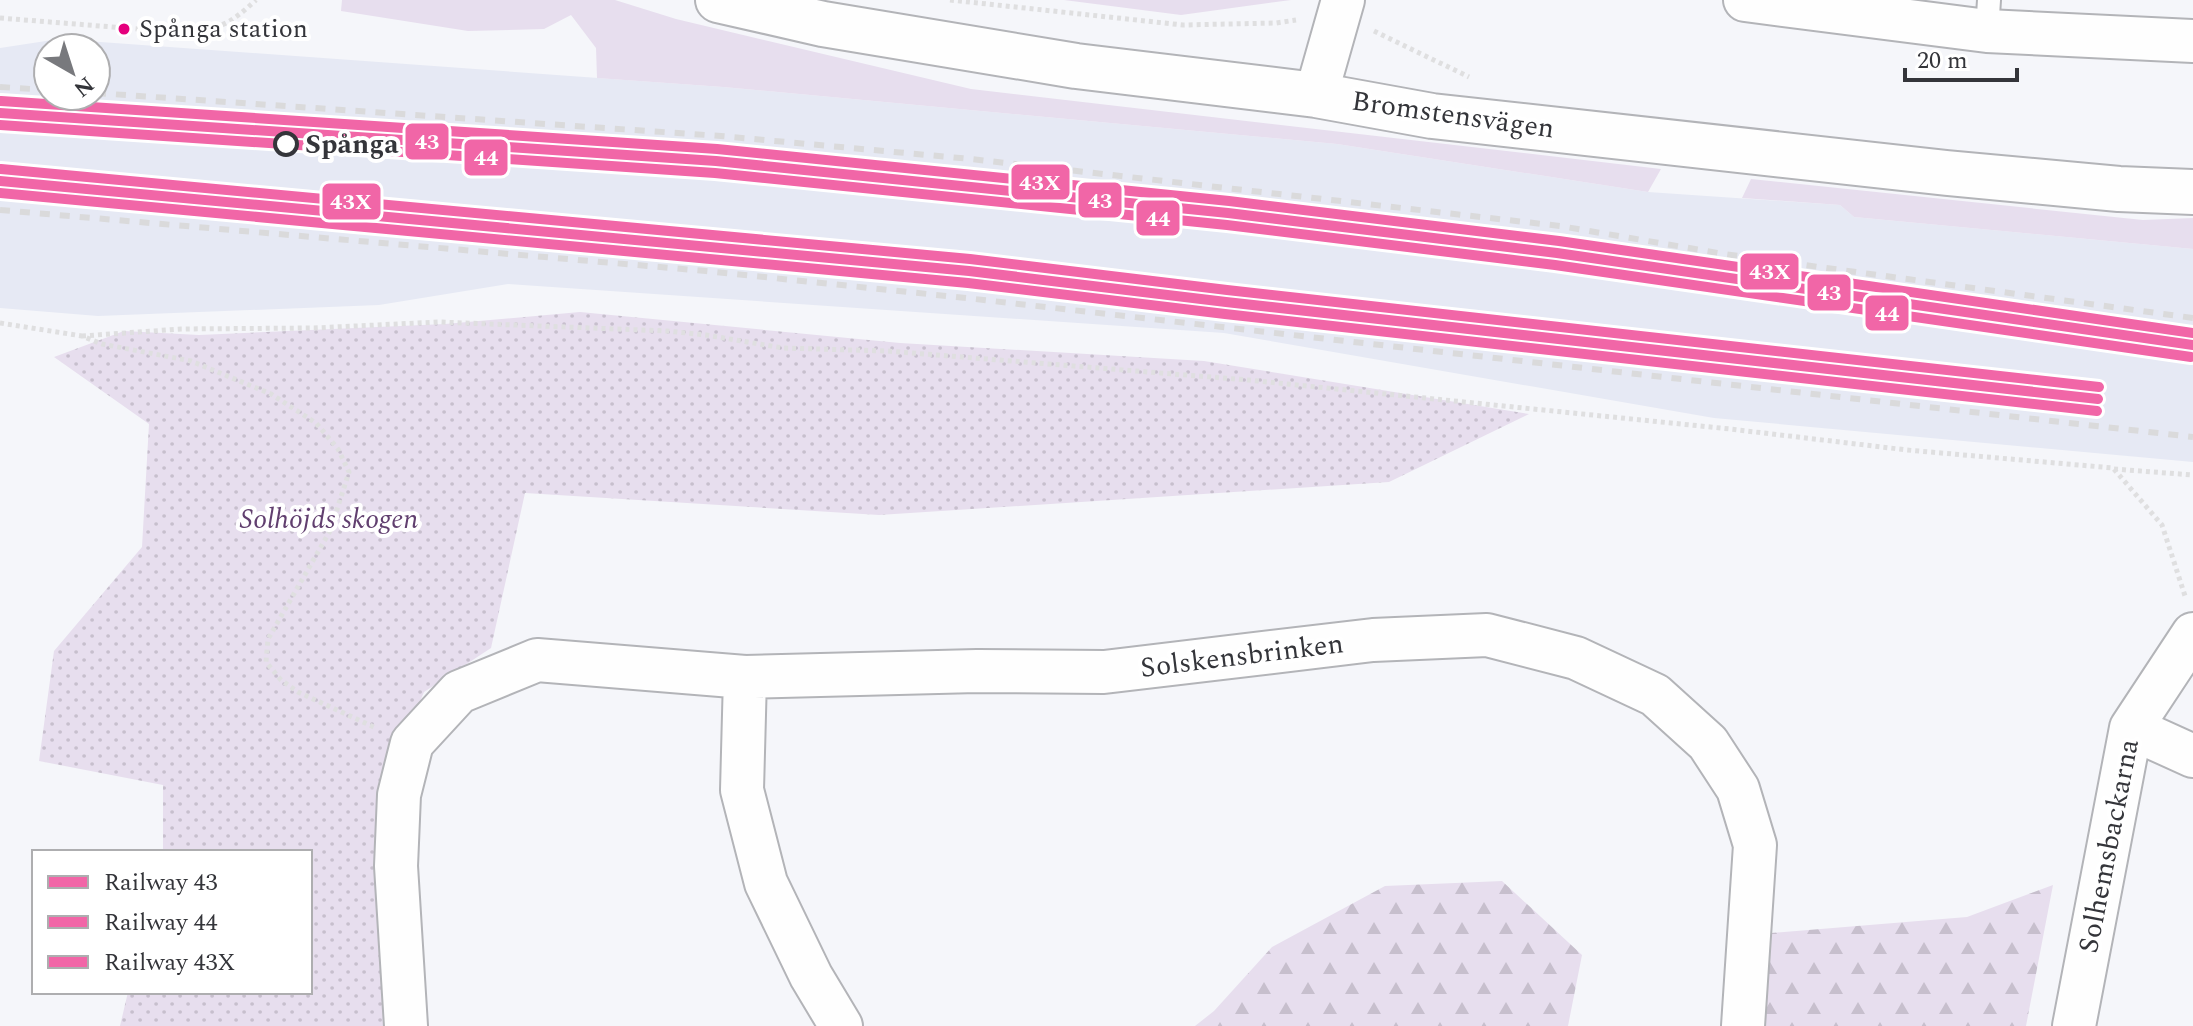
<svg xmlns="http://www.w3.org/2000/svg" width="2193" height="1026" viewBox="0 0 2193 1026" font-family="Spectral,serif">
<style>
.built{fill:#e6e9f4;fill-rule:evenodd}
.grass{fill:#e7deee}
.forest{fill:url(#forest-firs)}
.park{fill:url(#park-dots)}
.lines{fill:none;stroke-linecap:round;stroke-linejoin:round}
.lane-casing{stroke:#b3b4b8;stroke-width:26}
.street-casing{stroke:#b3b4b8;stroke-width:46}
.secondary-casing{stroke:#b3b4b8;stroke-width:48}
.path{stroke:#dfdfe0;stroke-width:5;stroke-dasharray:4 4;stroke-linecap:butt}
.lane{stroke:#fefefe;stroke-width:22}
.street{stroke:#fefefe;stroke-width:42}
.secondary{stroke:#fefefe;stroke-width:44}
.rail{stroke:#dadadb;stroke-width:6;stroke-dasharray:10 10;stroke-linecap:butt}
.rail-1-casing{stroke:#fff;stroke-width:16}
.rail-2-casing{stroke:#fff;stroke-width:16}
.rail-3-casing{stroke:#fff;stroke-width:16}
.rail-1{stroke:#f166a7;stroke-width:10}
.rail-2{stroke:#f166a7;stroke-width:10}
.rail-3{stroke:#f166a7;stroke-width:10}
.bus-dot{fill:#e5007d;stroke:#fff;stroke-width:3}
.stop-dot{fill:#fff;stroke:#34353a;stroke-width:4}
.labels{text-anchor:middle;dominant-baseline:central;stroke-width:8;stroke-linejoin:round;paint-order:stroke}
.bus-label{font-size:26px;fill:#34353a;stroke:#fff;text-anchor:start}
.street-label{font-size:28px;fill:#34353a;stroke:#fff}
.stop-label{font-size:28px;font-weight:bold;fill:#34353a;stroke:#fff;text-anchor:start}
.park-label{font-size:28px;font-style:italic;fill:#613f6f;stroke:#fff}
.line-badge{stroke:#fff;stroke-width:3}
.badge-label{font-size:22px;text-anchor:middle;font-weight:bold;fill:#fff}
</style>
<defs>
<pattern id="forest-firs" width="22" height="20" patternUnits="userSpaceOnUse" patternTransform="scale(2)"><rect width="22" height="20" fill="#e7deee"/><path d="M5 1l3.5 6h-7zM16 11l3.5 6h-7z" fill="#c7bfcd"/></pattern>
<pattern id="park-dots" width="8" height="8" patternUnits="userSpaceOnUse" patternTransform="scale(2)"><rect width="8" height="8" fill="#e7deee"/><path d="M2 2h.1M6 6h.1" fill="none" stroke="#c7bfcd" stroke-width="1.8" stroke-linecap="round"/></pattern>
</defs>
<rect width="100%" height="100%" fill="#f5f6fa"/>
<path class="built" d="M59,39L723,87L1337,144L1648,192L1840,205L1854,217L2193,249V462L1714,418L1224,333L508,284L379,305L98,316L0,308V48ZM48,48H96V96H48Z"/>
<path class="grass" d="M342,0H615L676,19L971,89L1661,169L1648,192L1337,144L723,87L597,78L596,48L571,15L544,29L468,31L341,11Z
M1064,0H1291L1181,15Z
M1751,179L2143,220L2193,218V249L1854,217L1840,205L1742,198Z"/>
<path class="forest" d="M1502,881L1582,955L1568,1026H1195L1214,1011L1272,947L1385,886Z
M2053,885L2026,1026H1763L1771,933L1967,917Z"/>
<path class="park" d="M580,312L900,343L1204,361L1529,414L1389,482L879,515L525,493L491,648L424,692L379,797L383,1026H120L128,992H310V852H163V785L39,761L54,651L142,547L149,424L54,357L124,331L199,335L445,324Z"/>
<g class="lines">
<defs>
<path id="lane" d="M1987,31L1989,0"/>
<path id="street" d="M1745,0L1987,31L2193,41
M1316,95L1343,0
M745,677L742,790L766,883L811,976L841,1026
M2131,728L2193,756
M406,1026L396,866L399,795L412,743L459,692L537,660L745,677L977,671L1104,672L1373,640L1487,635L1576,658L1655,695L1708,743L1738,789L1755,845L1743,1026
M2074,1026L2131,728L2193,634"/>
<path id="secondary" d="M718,0L823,24L1076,66L1316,95L1432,116L1947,173L2119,189L2193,192"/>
</defs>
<use href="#lane" class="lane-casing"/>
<use href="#street" class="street-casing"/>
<use href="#secondary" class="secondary-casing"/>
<path class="path" d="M950,0L1183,25L1276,23L1296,20
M0,18L188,33C222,28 231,23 256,0
M1374,31L1469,77
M0,323L82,336L102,344L191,361L271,394L316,423L338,449L349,472L330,531L268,639L266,662L281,680L298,692L376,728
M82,336L181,329L314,328L439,322L667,331L706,335L783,348L887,351L1248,380L1730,429L1907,450L2113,468L2162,525L2186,599
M2114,469L2193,475"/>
<use href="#lane" class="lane"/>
<use href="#street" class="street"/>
<use href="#secondary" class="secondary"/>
<path class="rail" d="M0,87L48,90
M96,93L721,136L971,159L1560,226L1724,254L2193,318
M0,210L706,271L966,298L2193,437"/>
<defs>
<path id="rail-1" d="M0,113L716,161L1228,213L1557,253L2193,345
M0,181L969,271L1226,302L2098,399"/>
<path id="rail-2" d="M0,125L715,173L1227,225L1555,265L2191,357
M0,193L968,283L1225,314L2097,411"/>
<path id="rail-3" d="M1,101L717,149L1229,201L1559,241L2193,333
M1,169L970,259L1227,290L2099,387"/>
</defs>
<use href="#rail-1" class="rail-1-casing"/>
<use href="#rail-2" class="rail-2-casing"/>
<use href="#rail-3" class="rail-3-casing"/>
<use href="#rail-1" class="rail-1"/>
<use href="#rail-2" class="rail-2"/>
<use href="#rail-3" class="rail-3"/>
</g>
<circle class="bus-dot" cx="124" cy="29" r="7"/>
<circle class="stop-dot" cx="286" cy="144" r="11"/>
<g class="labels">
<g class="bus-label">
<text x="139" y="29">Spånga station</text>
</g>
<g class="street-label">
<text transform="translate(1453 115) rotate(8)">Bromstensvägen</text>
<text transform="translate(1242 656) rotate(-7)">Solskensbrinken</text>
<text transform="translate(2109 846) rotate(-79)">Solhemsbackarna</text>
</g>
<g class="stop-label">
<text x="305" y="144">Spånga</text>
</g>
<g class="park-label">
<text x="329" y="519">Solhöjds skogen</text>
</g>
</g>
<g class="line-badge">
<rect x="404" y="122" width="46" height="39" rx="8" fill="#f166a7"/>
<rect x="463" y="138" width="46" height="39" rx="8" fill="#f166a7"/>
<rect x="1010" y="163" width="61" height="38" rx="8" fill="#f166a7"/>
<rect x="1077" y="181" width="46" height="38" rx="8" fill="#f166a7"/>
<rect x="321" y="182" width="61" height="39" rx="8" fill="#f166a7"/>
<rect x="1135" y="199" width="46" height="38" rx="8" fill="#f166a7"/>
<rect x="1739" y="252" width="61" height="39" rx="8" fill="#f166a7"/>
<rect x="1806" y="273" width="46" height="39" rx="8" fill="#f166a7"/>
<rect x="1864" y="294" width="46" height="38" rx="8" fill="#f166a7"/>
</g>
<g class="badge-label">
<text x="427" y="149">43</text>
<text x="486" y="165">44</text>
<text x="1040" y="190">43X</text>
<text x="1100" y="208">43</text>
<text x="351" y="209">43X</text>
<text x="1158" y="226">44</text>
<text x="1770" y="279">43X</text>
<text x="1829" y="300">43</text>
<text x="1887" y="321">44</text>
</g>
<rect x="32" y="850" width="280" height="144" fill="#ffffff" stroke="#aeaeb0" stroke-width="2"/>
<rect x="48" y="876" width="40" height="12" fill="#f166a7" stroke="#aeaeb0" stroke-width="2"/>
<text x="104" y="890" font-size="24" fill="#34353a">Railway 43</text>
<rect x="48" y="916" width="40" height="12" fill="#f166a7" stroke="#aeaeb0" stroke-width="2"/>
<text x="104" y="930" font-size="24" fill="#34353a">Railway 44</text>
<rect x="48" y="956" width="40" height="12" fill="#f166a7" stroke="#aeaeb0" stroke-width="2"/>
<text x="104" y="970" font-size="24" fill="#34353a">Railway 43X</text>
<g transform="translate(72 72) rotate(141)"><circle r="38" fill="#ffffff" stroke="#aeaeb0" stroke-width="2"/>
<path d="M0-6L14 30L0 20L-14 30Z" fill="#78797d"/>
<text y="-12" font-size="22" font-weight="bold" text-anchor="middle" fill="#34353a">N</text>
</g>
<path d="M1905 68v12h112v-12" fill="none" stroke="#34353a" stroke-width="4"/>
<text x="1917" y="68" font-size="24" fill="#34353a" stroke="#ffffff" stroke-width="6" paint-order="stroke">20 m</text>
</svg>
